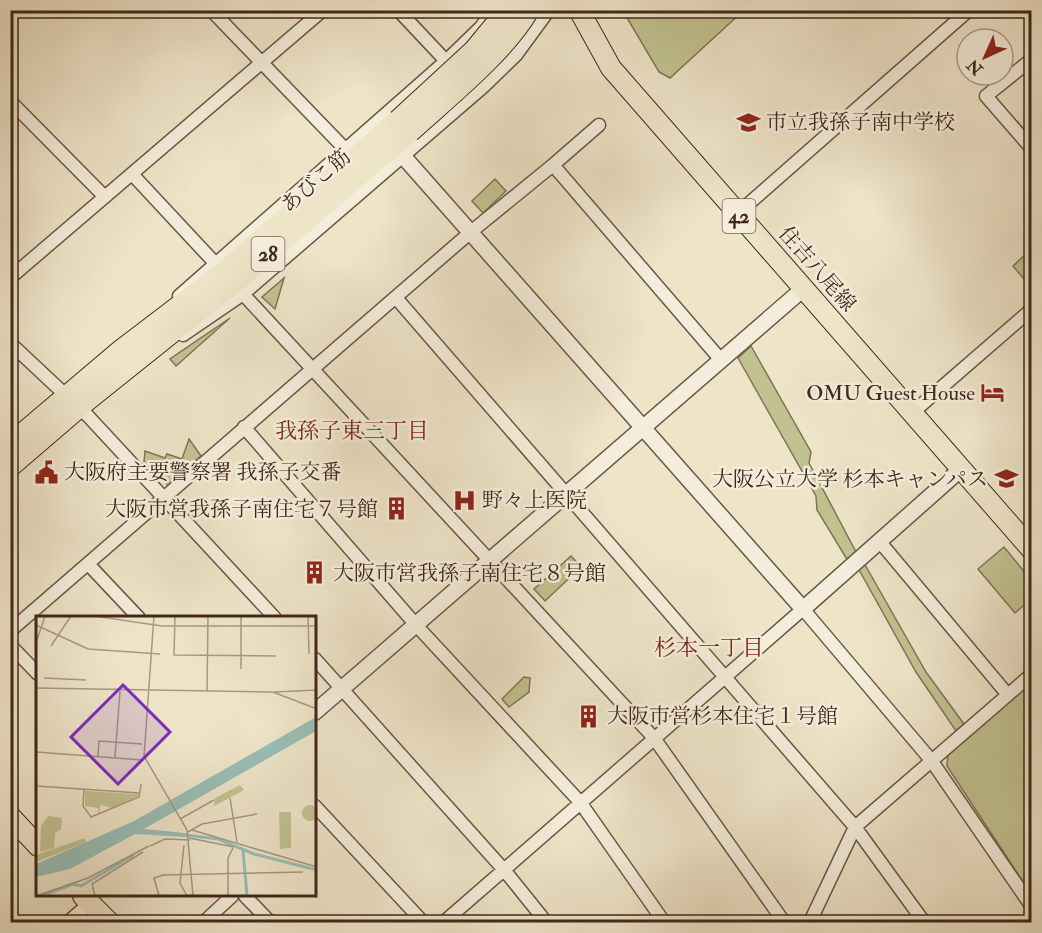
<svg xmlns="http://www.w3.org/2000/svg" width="1042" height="933" viewBox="0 0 1042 933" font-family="'IM FELL Double Pica','Noto Serif JP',serif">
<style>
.green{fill:#c1c290;stroke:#817456;stroke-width:1.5}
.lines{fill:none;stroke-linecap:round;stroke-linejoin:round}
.minor-casing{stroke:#6c5646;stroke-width:15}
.tertiary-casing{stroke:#6c5646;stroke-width:18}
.primary-casing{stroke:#41271b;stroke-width:22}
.minor{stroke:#f4eddb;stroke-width:12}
.tertiary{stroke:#f4eddb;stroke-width:15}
.primary{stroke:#eee4c8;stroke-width:20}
.primary-bridge-casing{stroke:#41271b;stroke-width:22;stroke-linecap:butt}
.primary-bridge{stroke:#eee4c8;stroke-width:20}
.labels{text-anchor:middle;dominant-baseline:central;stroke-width:5;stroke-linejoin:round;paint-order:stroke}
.shield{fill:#f4eddb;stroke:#776255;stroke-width:1.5}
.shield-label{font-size:20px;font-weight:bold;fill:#41271b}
.poi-label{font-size:21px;fill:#41271b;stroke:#f4eddb;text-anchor:start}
.street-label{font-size:21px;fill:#41271b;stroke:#f4eddb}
.neighbourhood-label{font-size:22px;fill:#7a1f14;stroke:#f4eddb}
.inset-river{fill:none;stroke:#99beb7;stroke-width:3}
.inset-road{fill:none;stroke:#a99883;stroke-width:1.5}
.view{fill:#7b2cbf;fill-opacity:0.15;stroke:#7b2cbf;stroke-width:3}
.inset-edge{fill:none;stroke:#41271b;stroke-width:3}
</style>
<rect width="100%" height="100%" fill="#eee4c8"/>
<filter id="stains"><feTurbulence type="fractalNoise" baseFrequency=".00333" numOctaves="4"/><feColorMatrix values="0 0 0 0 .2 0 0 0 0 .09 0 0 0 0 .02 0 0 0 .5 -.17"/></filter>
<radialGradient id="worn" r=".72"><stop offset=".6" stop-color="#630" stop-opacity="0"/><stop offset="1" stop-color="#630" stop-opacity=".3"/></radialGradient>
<path class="green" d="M623,11H743L670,78L659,72Z
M495,179L506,191L483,213L472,201Z
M1031,249V283L1029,285L1013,266Z
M284,278L275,309L262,297Z
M230,318L176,366L170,359Z
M751,346L811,452L809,463L856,552L848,561L817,510L816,496L738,358Z
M189,439L201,456L168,485L144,462L145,451L165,458L167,454L182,459Z
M1004,547L1031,580V599L1015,613L978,569Z
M571,556L581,567L545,601L534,589Z
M864,563L926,672L964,724L956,731L916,672L858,568Z
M524,677L530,678L529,692L509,707L502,699Z
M1031,680V894L947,766L948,754Z"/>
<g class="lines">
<defs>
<path id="minor" d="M211,10L345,149
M398,10L446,61
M1032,59L986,96L1032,149
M10,101L105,197
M553,165L599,125
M132,174L214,262
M737,214L969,10
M10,278L323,10
M243,294L654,738L784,922
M179,296L446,61L481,27L493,10
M397,299L855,827L924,922
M183,335L243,294L483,87L516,55L549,10
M10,343L88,416L275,618
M912,413L1032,309
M244,427L416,625L580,802L664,922
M880,542L1008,695
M89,565L139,618
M10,631L472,231L553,165L721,360
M10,645L38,674
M315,659L505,871L546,922
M315,806L423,922
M245,896L270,922
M68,922L90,903
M204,922L232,896
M444,922L803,609L931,760L1032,907
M810,922L855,827L1032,674"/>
<path id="tertiary" d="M403,156L803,609L961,469
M315,712L803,289"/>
<path id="primary" d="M579,10L611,68L1032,550
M10,444L121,350L222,273L398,120
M10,467L88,400L233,284L410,132
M10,816L38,846
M83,896L109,922"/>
</defs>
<use href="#minor" class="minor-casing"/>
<use href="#tertiary" class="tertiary-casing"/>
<use href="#primary" class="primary-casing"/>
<use href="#minor" class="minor"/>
<use href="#tertiary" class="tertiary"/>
<use href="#primary" class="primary"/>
<defs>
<path id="primary-bridge" d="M398,120L474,50L507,10
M410,132C447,98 504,53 529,10"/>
</defs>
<use href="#primary-bridge" class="primary-bridge-casing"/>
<use href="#primary-bridge" class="primary-bridge"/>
</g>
<defs>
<symbol id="school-bare" viewBox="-9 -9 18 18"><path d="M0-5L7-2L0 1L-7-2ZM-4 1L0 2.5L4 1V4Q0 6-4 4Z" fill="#8f2418" stroke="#f4eddb" stroke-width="2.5" paint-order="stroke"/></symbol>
<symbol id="hotel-bare" viewBox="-9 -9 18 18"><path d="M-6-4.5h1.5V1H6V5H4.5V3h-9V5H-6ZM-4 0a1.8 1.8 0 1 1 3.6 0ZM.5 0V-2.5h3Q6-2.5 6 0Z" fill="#8f2418" stroke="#f4eddb" stroke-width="2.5" paint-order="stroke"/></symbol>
<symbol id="civic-bare" viewBox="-9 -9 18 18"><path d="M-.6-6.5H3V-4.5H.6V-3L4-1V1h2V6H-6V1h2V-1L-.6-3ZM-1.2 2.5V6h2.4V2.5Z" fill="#8f2418" stroke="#f4eddb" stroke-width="2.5" paint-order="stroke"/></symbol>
<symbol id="university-bare" viewBox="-9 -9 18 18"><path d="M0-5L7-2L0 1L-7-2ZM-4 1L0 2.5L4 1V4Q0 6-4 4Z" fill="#8f2418" stroke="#f4eddb" stroke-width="2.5" paint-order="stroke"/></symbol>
<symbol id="hospital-bare" viewBox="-9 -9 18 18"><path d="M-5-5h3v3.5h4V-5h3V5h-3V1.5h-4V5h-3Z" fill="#8f2418" stroke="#f4eddb" stroke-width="2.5" paint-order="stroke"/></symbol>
<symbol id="building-bare" viewBox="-9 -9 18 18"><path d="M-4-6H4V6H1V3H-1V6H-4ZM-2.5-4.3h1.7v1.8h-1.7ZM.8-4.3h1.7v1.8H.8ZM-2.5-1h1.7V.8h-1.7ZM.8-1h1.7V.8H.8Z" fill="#8f2418" stroke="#f4eddb" stroke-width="2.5" paint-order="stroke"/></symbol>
</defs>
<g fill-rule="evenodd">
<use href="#school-bare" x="732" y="106" width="33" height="33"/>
<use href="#hotel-bare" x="976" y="376" width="33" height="33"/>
<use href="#civic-bare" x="30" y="456" width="33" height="33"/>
<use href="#university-bare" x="990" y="462" width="33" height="33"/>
<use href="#hospital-bare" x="448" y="484" width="33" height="33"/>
<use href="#building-bare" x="380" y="492" width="33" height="33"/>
<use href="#building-bare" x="298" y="556" width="33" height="33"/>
<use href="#building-bare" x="572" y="700" width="33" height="33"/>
</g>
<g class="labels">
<g class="shield">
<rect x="722.5" y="199" width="33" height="34" rx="4.5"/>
<rect x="251.5" y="237" width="33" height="34" rx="4.5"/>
</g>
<g class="shield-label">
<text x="739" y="216">42</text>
<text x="268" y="254">28</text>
</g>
<g class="poi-label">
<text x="766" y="122">市立我孫子南中学校</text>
<text x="975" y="393" text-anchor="end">OMU Guest House</text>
<text x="64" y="472">大阪府主要警察署 我孫子交番</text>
<text x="988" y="479" text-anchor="end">大阪公立大学 杉本キャンパス</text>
<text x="482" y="500">野々上医院</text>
<text x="378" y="509" text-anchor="end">大阪市営我孫子南住宅７号館</text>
<text x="333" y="573">大阪市営我孫子南住宅８号館</text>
<text x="607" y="716">大阪市営杉本住宅１号館</text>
</g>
<g class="street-label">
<text transform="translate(316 181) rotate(-41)">あびこ筋</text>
<text transform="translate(817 269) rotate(49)">住吉八尾線</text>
</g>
<g class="neighbourhood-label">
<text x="352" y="431">我孫子東三丁目</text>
<text x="709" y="648">杉本一丁目</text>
</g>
</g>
<g transform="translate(36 616)">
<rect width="280" height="280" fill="#eee4c8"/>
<path d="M204,169L208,174L178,190L179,182ZM49,175L102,178V180L76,192L65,189L62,198V192L49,190ZM266 197a8 8 0 1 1 16 0a8 8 0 1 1-16 0ZM243,196H255V232L244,233ZM12,200L26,202L25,213L19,217L18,232L4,236L5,210ZM49,222L50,226L0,246V239Z" fill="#c1c290"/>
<path d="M280,101V115L108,213L149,217L150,221L99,218L34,253L0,261V248L98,205Z" fill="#99beb7"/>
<path class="inset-river" d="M149,219L182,223L218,238L281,254M207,234L211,280M5,280L37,268L45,270L98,239"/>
<path class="inset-road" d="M58,0L126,10H281M118,0L108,140L151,214L157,280M139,0L138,39L240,40M272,0L273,38M0,9L52,33L124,38M0,27L9,0M15,30L35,0M205,53V0M8,62L50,64M0,72L237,76L281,93M171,76L172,0M239,76L281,74M0,136L106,144M62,140L63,125L106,128M79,141L84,75M0,170L104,177M48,173L47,190L55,201L103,181L105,168M194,182L201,226M144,203L178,184M156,214L281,251M152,216L166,208L221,198M153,222L198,231M148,229L144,267L151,280L156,279M114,230L129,223L154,224M0,280L52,262L113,230M59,280L56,268L107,236M123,280L118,262L127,259L267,256M192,280V242L197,232"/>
<path class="view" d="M87,69L134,116L82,168L35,121Z"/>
<rect width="280" height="280" class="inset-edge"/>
</g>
<rect width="1042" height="933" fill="none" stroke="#eee4c8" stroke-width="36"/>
<rect x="12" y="12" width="1018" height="909" fill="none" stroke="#41271b" stroke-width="3"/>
<rect x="18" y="18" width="1006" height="897" fill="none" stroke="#41271b" stroke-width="1.5"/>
<g transform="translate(985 57) rotate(225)"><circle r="28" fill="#f4eddb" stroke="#ac9e8e" stroke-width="1.5"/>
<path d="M0-4.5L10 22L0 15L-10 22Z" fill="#8f2418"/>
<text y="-9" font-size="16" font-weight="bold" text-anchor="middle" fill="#41271b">N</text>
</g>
<rect width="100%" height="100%" filter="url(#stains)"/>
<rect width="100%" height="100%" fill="url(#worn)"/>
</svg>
